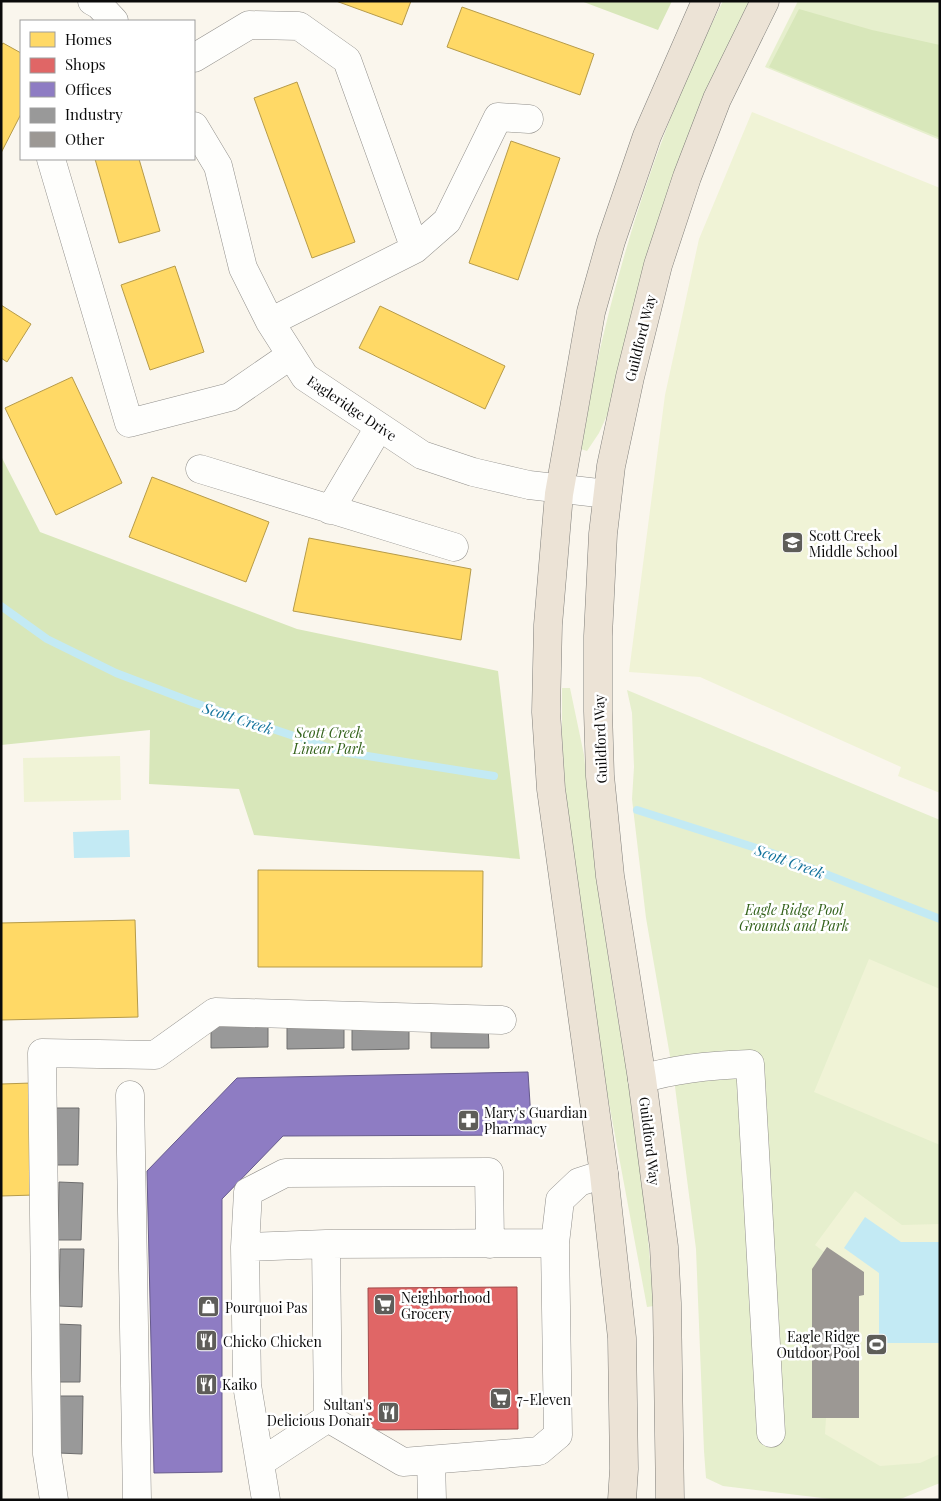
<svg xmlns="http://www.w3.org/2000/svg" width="941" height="1501" viewBox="0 0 941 1501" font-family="'Playfair Display',serif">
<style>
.green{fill:#e6efcd}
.forest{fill:#d8e7ba}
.pitch{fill:#f0f3d6}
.water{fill:#c3eaf4}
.homes{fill:#ffd966;stroke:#b69b4a}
.shops{fill:#e06666;stroke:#a04a4a}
.offices{fill:#8e7cc3;stroke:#665a8c}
.industry{fill:#999;stroke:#6e6e6e}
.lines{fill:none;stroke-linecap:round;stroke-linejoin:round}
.stream{stroke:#c3eaf4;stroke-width:8}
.building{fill:#9c9894}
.minor-casing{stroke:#92908c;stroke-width:29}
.major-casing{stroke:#7f7e7a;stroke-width:29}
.minor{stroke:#fefefc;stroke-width:28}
.major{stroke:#ece3d6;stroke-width:28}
.labels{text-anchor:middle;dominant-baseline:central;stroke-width:5;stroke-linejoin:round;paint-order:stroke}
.street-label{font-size:14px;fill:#0a0a0a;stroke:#fff}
.poi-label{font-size:14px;fill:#0a0a0a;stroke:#fff;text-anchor:start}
.park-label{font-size:14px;font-style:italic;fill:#33621b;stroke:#fff}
.water-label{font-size:15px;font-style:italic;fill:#13739c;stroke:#fff}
</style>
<rect width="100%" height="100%" fill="#faf6ed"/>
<path class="green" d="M723,1H749L714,74L690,130L670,188L609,411L599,433L587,451L581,449C587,422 590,394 596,367C624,241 664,117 723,1Z
M798,1H940V140L765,67Z
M562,688H570L584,755L596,876L616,1008L633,1106L645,1206L654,1306L647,1307L606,1087L568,831L562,736Z
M627,690L940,820V1483L898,1500H839L723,1486L706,1478L704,1451L696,1249L674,1079L646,918L632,799L634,767L632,713Z"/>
<path class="forest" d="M581,1H672L658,30Z
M799,9L872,30L940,45V138L769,67Z
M1,456L40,532L297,629L498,671L520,859L254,835L239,789L149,784L150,730L1,745Z"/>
<path class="pitch" d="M752,112L940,188V793L898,776L901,767L700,677L629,672L665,395L699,239Z
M120,756L121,800L24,802L23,758Z
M869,959L940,989V1145L814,1092Z
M855,1191L902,1225L940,1224V1454L920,1463L880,1466L825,1434L826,1418H812V1269L824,1252L815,1245Z"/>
<path class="water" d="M129,830L130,857L74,858L73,832Z
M865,1217L901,1242H940V1343H879V1273L844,1248Z"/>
<path class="homes" d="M336,1H411L402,25Z
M462,7L594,54L580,95L447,47Z
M3,43L21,53V114L1,153V46Z
M297,82L355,242L312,258L254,98Z
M511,141L560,158L518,280L469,263Z
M95,159H139L160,231L119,243Z
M175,266L204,352L150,370L121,285Z
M1,305L31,324L7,362L1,358Z
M380,306L505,366L485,409L359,348Z
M72,377L122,483L56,515L5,408Z
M152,477L269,522L246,582L129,537Z
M309,538L471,569L461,640L293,611Z
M258,870L483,871L482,967H258Z
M135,920L138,1017L1,1020V923Z
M32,1083L35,1195L1,1196V1084Z"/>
<path class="shops" d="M517,1287L518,1429L369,1430L368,1288Z"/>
<path class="offices" d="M528,1072L532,1135L283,1136L222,1199V1472L154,1473L147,1171L237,1078Z"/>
<path class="industry" d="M268,1024V1047L211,1048V1025Z
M488,1024L489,1048H431V1025Z
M287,1025H344V1048L287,1049Z
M409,1025V1049L352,1050V1026Z
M55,1108H79L78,1165H54Z
M59,1182L83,1183L81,1240H58Z
M60,1249H84L82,1307L59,1306Z
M57,1324L81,1325L80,1382H56Z
M60,1396H83L82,1454L59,1453Z"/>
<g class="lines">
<path class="stream" d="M1,606L47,639L116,673L192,702L342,752L494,776
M637,810L772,853L940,919"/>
</g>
<path class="building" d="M827,1247L864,1272V1295L859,1296V1418H812V1269Z"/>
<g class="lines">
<defs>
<path id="minor" d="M92,1L99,5L114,21
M194,58L249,25L299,26L347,60L415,249
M194,126L218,166L243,268L270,322L305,377L422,455L473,472L529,485L607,494
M51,159L129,423L230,397L291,355
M270,322L415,249L447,221L498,117L529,119
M200,469L454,547
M330,510L379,427
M642,1079C677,1068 714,1065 750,1064L771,1433
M130,1095L137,1500
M326,1244L328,1418L403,1462L539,1451L558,1435L555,1243L560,1200L579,1182L604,1174
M245,1247L248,1192L285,1173L489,1172L490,1244
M431,1460L432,1500
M261,1462L328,1418
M54,1500L47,1454L42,1053L155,1055L215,1012L502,1020
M266,1500L247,1385L245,1247L326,1244L555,1243"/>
<path id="major" d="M622,1500L624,1469L622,1338L604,1174L551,789L546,712L548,625L559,494L591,312L611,241L647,136L706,1
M670,1500L667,1303L664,1247L642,1079L610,876L600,776L598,711V636L603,534L611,466L630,377L658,265L687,177L717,99L765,1"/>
</defs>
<use href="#minor" class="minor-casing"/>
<use href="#major" class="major-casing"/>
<use href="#minor" class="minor"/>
<use href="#major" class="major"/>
</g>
<defs>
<symbol id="school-square" viewBox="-11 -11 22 22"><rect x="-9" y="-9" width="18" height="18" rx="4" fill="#5e5d59" stroke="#fff"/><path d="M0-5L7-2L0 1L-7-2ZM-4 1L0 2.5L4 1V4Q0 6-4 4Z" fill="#fff"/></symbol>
<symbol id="pharmacy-square" viewBox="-11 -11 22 22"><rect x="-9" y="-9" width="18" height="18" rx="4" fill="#5e5d59" stroke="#fff"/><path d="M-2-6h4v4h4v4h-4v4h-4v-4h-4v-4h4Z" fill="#fff"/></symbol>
<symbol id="supermarket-square" viewBox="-11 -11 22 22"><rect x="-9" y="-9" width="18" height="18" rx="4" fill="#5e5d59" stroke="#fff"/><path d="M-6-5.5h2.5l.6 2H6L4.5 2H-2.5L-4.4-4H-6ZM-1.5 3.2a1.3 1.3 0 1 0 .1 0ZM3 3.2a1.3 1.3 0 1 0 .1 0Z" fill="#fff"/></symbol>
<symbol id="shop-square" viewBox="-11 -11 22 22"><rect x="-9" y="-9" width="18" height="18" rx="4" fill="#5e5d59" stroke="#fff"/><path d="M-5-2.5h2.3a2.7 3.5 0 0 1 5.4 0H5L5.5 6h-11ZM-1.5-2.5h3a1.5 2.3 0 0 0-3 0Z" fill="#fff"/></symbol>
<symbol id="restaurant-square" viewBox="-11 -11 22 22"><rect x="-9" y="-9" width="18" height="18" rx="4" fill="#5e5d59" stroke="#fff"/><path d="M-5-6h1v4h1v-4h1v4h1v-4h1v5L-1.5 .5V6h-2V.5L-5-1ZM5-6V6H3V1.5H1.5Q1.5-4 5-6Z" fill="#fff"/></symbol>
<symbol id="stadium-square" viewBox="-11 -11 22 22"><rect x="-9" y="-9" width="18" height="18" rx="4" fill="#5e5d59" stroke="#fff"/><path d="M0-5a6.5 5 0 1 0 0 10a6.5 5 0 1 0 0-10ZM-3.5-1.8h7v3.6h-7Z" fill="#fff"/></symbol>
</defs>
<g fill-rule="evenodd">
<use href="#school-square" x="780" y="530" width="25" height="25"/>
<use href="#pharmacy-square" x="456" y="1108" width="25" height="25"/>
<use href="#supermarket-square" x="372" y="1292" width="25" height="25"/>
<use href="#shop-square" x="196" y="1294" width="25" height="25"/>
<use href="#restaurant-square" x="194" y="1328" width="25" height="25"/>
<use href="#stadium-square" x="864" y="1332" width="25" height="25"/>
<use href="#restaurant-square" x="194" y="1372" width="25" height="25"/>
<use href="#supermarket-square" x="488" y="1386" width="25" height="25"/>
<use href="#restaurant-square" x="376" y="1400" width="25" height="25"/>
</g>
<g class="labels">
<g class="street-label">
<text transform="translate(640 338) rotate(-76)">Guildford Way</text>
<text transform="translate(352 408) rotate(34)">Eagleridge Drive</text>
<text transform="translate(600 739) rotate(-92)">Guildford Way</text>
<text transform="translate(650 1141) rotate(83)">Guildford Way</text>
</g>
<g class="poi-label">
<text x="809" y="535">Scott Creek<tspan x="809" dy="16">Middle School</tspan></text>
<text x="484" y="1112">Mary's Guardian<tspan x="484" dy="16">Pharmacy</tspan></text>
<text x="401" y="1297">Neighborhood<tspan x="401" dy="16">Grocery</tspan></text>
<text x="225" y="1307">Pourquoi Pas</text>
<text x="860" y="1336" text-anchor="end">Eagle Ridge<tspan x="860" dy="16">Outdoor Pool</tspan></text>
<text x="223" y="1341">Chicko Chicken</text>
<text x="222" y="1384">Kaiko</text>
<text x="517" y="1399">7-Eleven</text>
<text x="372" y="1404" text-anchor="end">Sultan's<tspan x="372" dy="16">Delicious Donair</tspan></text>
</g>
<g class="park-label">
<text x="329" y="732">Scott Creek<tspan x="329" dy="16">Linear Park</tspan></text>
<text x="794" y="909">Eagle Ridge Pool<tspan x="794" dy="16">Grounds and Park</tspan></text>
</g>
<g class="water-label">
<text transform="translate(238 718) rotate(18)">Scott Creek</text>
<text transform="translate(790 861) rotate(20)">Scott Creek</text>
</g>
</g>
<rect width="941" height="1501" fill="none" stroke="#0a0a0a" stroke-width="5"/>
<rect x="20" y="20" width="175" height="140" fill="#ffffff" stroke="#9d9d9d"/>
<rect x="30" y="32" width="25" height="15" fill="#ffd966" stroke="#9d9d9d"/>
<text x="65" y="45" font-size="15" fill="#0a0a0a">Homes</text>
<rect x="30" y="58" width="25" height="15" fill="#e06666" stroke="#9d9d9d"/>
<text x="65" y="70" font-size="15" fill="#0a0a0a">Shops</text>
<rect x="30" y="82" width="25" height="15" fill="#8e7cc3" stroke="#9d9d9d"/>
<text x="65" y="95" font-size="15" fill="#0a0a0a">Offices</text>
<rect x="30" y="108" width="25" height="15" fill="#999999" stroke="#9d9d9d"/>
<text x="65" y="120" font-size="15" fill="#0a0a0a">Industry</text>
<rect x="30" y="132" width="25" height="15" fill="#9c9894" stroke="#9d9d9d"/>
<text x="65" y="145" font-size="15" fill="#0a0a0a">Other</text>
</svg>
